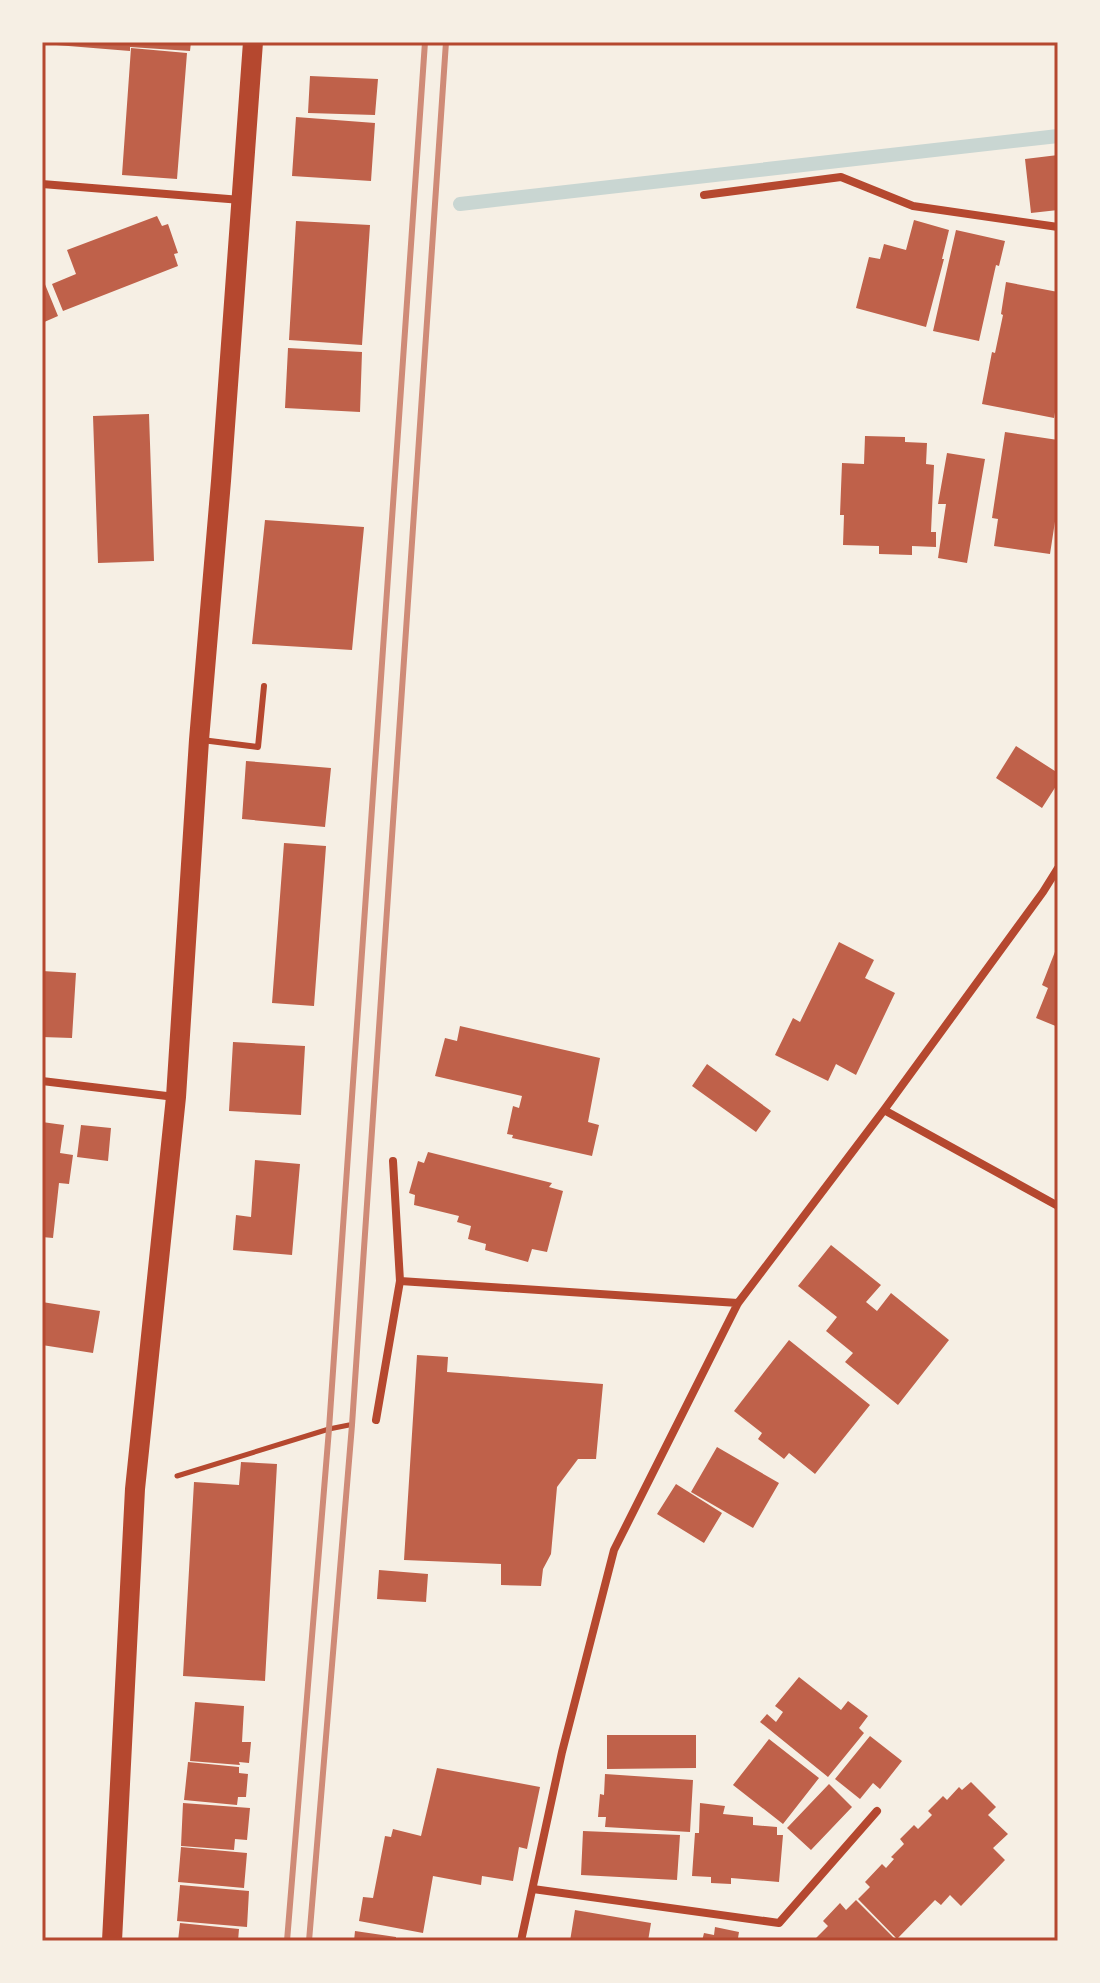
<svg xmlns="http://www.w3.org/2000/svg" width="1100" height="1983" viewBox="0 0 1100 1983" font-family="'Alegreya Sans',sans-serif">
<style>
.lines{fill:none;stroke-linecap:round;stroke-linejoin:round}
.stream{stroke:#c9d6d2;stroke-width:14}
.building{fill:#bf614a}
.path{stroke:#b5482f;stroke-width:5}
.service{stroke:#b5482f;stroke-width:6}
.minor{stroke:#b5482f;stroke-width:8}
.primary{stroke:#b5482f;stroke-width:20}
.rail{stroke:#cf8b77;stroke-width:6}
.neatline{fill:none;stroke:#b5482f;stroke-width:3}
</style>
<rect width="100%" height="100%" fill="#f6efe4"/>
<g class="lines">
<path class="stream" d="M460,204L1058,136"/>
</g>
<path class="building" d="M44,42H191L190,51L130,47V51L44,44Z
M131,48L187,53L177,179L122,175Z
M310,76L378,79L375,115L308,113Z
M296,117L375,123L371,181L292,176Z
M1058,155V210L1031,213L1025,159Z
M157,216L162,226L168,224L178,253L174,254L178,266L63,311L52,284L76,274L67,250Z
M914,220L949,230L942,259H944L926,327L856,308L869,257L880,259L884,244L906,250Z
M296,221L370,225L362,345L289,340Z
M956,230L1005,241L999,266L996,265L979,341L933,331Z
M42,277L58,316L42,323Z
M1006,282L1058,292V395L1054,418L982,404L992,352L995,353L1003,315L1001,314Z
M288,348L362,352L360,412L285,408Z
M149,414L154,561L98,563L93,416Z
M1005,432L1058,440V502L1050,554L994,546L998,519L992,518Z
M865,436L905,437V442L927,443L926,464L934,465L931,532H936V547L912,546V555L879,554V546L843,545L844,515H840L842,463L864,464Z
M947,453L985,459L967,563L938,558L946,504H938Z
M265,520L364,527L352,650L252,644Z
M1016,746L1058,773V783L1042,808L996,778Z
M246,761L331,768L325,827L242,819Z
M284,843L326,846L314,1006L272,1003Z
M839,942L874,960L865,978L895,993L856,1075L836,1064L828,1081L775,1055L793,1018L800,1022Z
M1058,944V1027L1036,1018L1048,988L1042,985Z
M42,971L76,973L72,1038L42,1037Z
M460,1026L600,1058L588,1122L599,1125L592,1156L512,1138L513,1135L507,1134L513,1106L519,1108L522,1096L435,1076L445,1038L457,1041Z
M233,1042L305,1046L301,1115L229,1111Z
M707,1064L771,1111L756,1132L692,1086Z
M42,1122L64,1125L60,1153L73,1155L69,1184L59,1183L53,1238L42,1237Z
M81,1125L111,1128L108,1161L77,1157Z
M428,1152L552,1183L549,1187L563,1191L547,1252L532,1249L528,1262L485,1250L486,1244L468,1239L471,1226L457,1222L459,1216L414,1205L415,1195L409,1193L418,1161L424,1163Z
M255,1160L300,1164L292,1255L233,1250L236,1215L251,1217Z
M831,1245L881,1285L866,1302L877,1311L891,1293L949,1340L898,1405L845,1362L853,1353L826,1331L837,1317L798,1286Z
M42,1302L100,1311L93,1353L42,1345Z
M789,1340L870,1405L815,1474L789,1453L784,1459L758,1439L762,1433L734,1411Z
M417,1355L448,1357L447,1372L603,1384L596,1459H578L557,1487L551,1554L543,1569L541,1586L501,1585V1564L404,1560Z
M717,1447L779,1483L753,1528L691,1492Z
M241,1462L277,1464L265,1681L183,1676L194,1482L239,1485Z
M676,1484L722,1513L704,1543L657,1514Z
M379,1570L428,1574L426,1602L377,1599Z
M799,1677L841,1710L848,1701L868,1716L859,1728L864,1733L828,1777L760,1722L767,1714L776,1722L783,1712L775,1706Z
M195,1702L244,1706L242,1742H251L249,1763L239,1762L240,1765L190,1761Z
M607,1735H696V1768L607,1769Z
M870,1736L902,1761L880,1789L873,1783L860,1799L835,1779Z
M769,1739L819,1778L783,1824L733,1785Z
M188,1762L239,1767V1773L248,1774L246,1797H238L237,1805L184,1800Z
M437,1768L540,1787L527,1849L519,1847L513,1881L482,1876L481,1885L433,1876L423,1933L359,1921L363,1897L373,1898L385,1836L391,1837L393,1829L421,1836Z
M605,1774L693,1780L690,1832L605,1827L606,1817H598L600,1794L604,1795Z
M971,1782L996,1807L988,1815L1008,1834L993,1848L1005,1860L961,1906L950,1895L941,1905L935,1900L897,1939L858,1899L870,1887L865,1882L882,1864L886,1868L894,1859L891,1857L904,1844L900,1839L914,1825L918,1829L932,1815L928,1811L943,1796L947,1800L959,1787L962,1790Z
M829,1784L852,1807L811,1850L787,1828Z
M183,1803L250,1808L247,1840L235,1839L234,1850L181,1846Z
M700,1803L725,1806L723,1814L753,1817V1825L777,1827V1835H783L779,1882L731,1878V1884L711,1883V1877L692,1876L695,1833H699Z
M583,1831L680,1835L677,1880L581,1875Z
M181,1847L247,1853L244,1888L178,1882Z
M180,1885L249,1891L247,1927L177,1921Z
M856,1900L897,1941H818L816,1938L828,1926L823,1921L840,1903L846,1910Z
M575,1910L651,1923L648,1941H570Z
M180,1923L239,1929L238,1941H178Z
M715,1927L739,1932L738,1938L746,1941H702L704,1933L714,1935Z
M355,1931L396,1937V1941H354Z"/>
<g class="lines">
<path class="path" d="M177,1476L329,1429L349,1425"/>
<path class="service" d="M202,740L258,747L264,686"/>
<path class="minor" d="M42,184L241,200
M704,195L841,177L913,206L1058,227
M42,1081L175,1097
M884,1110L1058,1206
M400,1281L738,1303
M376,1420L400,1281L393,1161
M533,1889L779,1923L877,1811
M521,1941L562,1752L614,1550L738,1303L884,1110L1043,892L1058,868"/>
<path class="primary" d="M112,1941L135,1489L176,1097L199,740L221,481L253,42"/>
<path class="rail" d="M287,1941L329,1429L425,42
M309,1941L352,1425L446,42"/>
</g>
<rect width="1100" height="1983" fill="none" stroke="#f6efe4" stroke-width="88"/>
<rect x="44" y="44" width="1012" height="1895" class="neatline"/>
</svg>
